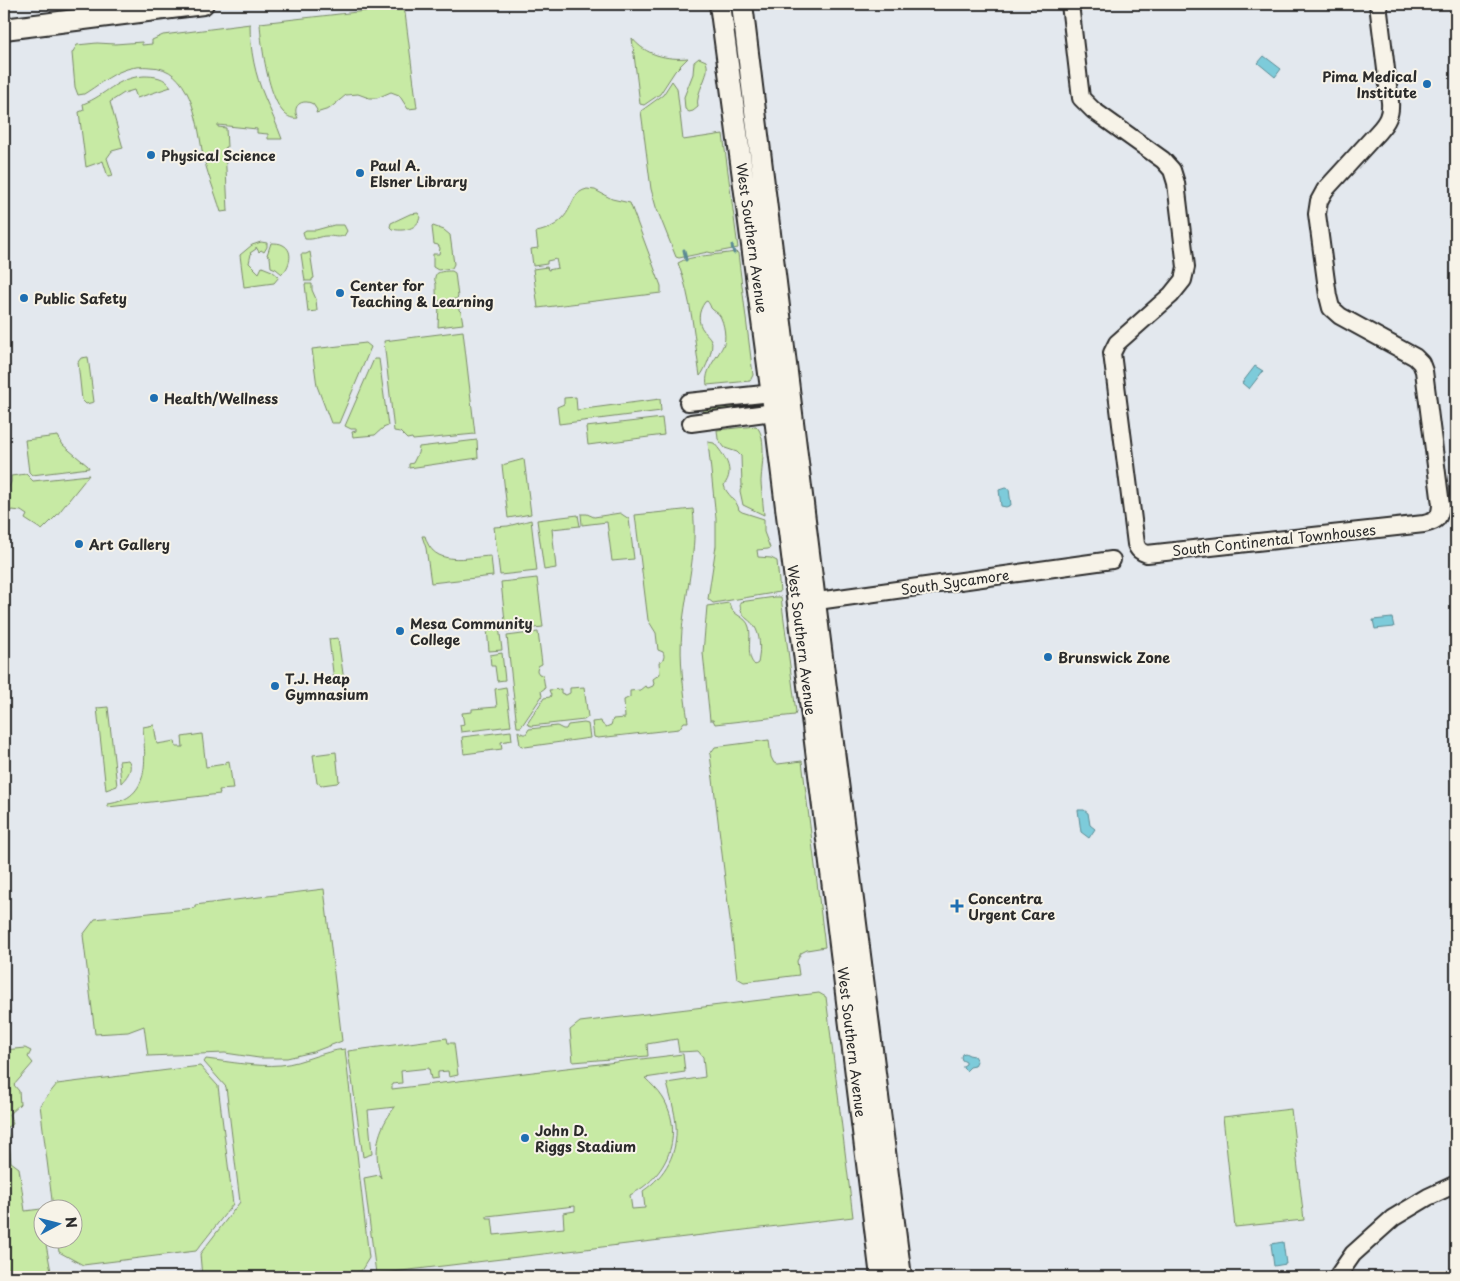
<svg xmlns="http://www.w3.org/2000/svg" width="1460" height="1281" viewBox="0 0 1460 1281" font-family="'Playpen Sans',sans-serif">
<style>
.green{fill:#c7eaa4;stroke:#798a68;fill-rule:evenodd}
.water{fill:#7dcbda;stroke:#5c8b94}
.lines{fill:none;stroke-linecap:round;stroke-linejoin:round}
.stream{stroke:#5c8b94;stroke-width:3}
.minor-casing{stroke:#2b2b2b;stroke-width:20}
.major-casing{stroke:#2b2b2b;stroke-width:24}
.minor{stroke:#f7f3e8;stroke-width:16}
.major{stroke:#f7f3e8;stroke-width:20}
.poi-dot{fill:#1f6fb2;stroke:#f7f3e8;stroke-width:2}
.labels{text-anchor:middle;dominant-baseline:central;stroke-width:4;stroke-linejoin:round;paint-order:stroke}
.poi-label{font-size:14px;font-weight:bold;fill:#2b2b2b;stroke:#f7f3e8;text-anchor:start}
.street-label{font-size:14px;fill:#2b2b2b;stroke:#f7f3e8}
</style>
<rect width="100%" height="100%" fill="#e3e8ee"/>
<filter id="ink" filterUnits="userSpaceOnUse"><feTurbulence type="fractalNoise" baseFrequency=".02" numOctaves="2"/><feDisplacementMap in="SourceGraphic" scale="10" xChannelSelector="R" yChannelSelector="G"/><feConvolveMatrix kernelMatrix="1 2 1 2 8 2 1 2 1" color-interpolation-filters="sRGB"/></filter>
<g filter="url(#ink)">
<path class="green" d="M401,7L404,10L405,13L417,108L408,109L399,95L391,92L377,98H369L358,94L346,95L329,109L316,113L317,110L313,104C302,98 291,106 298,118C270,124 261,43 260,23Z
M250,24C250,50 255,75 265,98C271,112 277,125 282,139H268V134L257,133V129L218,125V127L226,128L227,147L225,148L228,211L221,212C215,192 206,171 202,150C197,120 190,67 150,67C142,66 132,67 124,70C110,75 97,86 84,94L78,95L75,87L72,53L77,45L97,43L115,44L142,42V45L152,44V40L163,35Z
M632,38C645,55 667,60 688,58L675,71L660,94L644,105L640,104Z
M699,58L706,61C711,74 699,86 698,99C697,102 698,104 698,107L693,111L689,112L685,109L684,97L693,74L694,62Z
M144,76C154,76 165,77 171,87L137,98L134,90L124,93L110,102L123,148L112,151L107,158L113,176L108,177L103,161L86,167L79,112L84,110L83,104C107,95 115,78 144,76Z
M672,81L677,88L683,140L723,134L738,248L712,253L708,252L679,258L676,257L656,207L651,189L641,111L663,95Z
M587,189L595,190L612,199L630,203L661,286V293L538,308L533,269L547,267L548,270L558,268L556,259L547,261V264L533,266L531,249L538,248L536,232C549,230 563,222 569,209C574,200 575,192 587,189Z
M418,213L420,216C419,229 403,232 392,229L390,227L391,223L410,214Z
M334,225H344L347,231L344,236C337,238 334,236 327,236C318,236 316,240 305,239L303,232L306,230H316Z
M433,226L444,230L450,235L454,264L452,268L438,270L433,267V254H439L440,248L438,245L434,244L432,227Z
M261,242L267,243V247L264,252L261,250L259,252L256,247V249L250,253L251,254L249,263L259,273L262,267L272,271L279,277L274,283L244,287L240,255L252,245Z
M271,243C275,243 280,243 283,245C295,251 289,268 282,274L276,269L271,267L270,257L267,255Z
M310,252L314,278L312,279V281H305L301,254H306Z
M735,252L738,253L753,375L750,381L707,385C704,370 717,358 723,346C727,339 724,323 720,316C718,312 713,311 711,308C710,305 709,303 707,301L705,302C698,311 697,323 704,331C706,334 710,337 711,340C715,347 705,371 700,376C694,338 692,299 678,263C690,255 720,255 735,252Z
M452,271L455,273L458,297L456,299L437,301C436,295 436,291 436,285C436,283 434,280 435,277C435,271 447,271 452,271Z
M305,284H312V290L316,299L317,311L308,312Z
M457,302L459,304V310L461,312L463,324L438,327L439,304Z
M463,331L475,434L413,440L412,438L407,439L400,432L394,431L384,341Z
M366,343L371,347L339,423H331L317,386L312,349Z
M88,357L94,402L86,404L82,400L78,362L81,358Z
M374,359H379L388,426L383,428L375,435L353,437L352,432L356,431V429H351L345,426Z
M576,397L577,410L660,399L661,411L559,424L557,407L564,404V398Z
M755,403V405L752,407L705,413L702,409V407Z
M662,418L664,435L588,445L586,427Z
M756,426C768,437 761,469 761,483C762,494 763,504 764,515L743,505L740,491L742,486L741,456L737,452L725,448L718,439L717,430Z
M58,436L63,445L88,466L89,468L32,475L29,472L25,440Z
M477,440L478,458L409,468V464L413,463L418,453L419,447Z
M708,442L714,443C724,455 736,470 724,485C726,495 737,499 739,510L742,512L764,519V532L770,548L768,549L757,550L758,557L771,558L777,561L780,592L713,603L708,599L716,546V518Z
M524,459L531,514L508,518L502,465Z
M26,474L33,481L89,475L57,515L42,530L25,519L27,515L21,511L12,510L10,511L4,508V499L11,482V476Z
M693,509C698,549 686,590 682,630C679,661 684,691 688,722H684L679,729L598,738L594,737L592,722L601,721L602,724L606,727L611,725L613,719L625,718L624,700L630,697V691L640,690L645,686L648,688L653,686L654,683L653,679L660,674L659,662C664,661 665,656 663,652L658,650L656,633L648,620L635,515Z
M620,513L629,519L634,559L612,561L607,522L582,525L581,514H587L594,517Z
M578,515L580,526L552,529L556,568L544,570L537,520Z
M531,520L537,571L500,575L494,527L508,526Z
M422,536H425C433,568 467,557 491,556L493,576L431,583L426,548Z
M537,578L543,627L506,631L501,582Z
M775,597H781L796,712L795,715L715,724L713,720H710L703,653L707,606L729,603C732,617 746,615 749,627C752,639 745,656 755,665L758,663C760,653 761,639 756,629C750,617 740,620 740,602Z
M499,626L502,650L489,651L487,628Z
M538,632L542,664L538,666L537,671L539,674L543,675L545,688L541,691L542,696L521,727H517L507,636Z
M338,638L344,681H334L329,639Z
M502,653L505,680L497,681L495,666H491L490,655Z
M506,687L511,726L461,732L460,725L464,724L462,713L472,712V709L497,707L495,689Z
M584,687L588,717L584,720L531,726L527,724L544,698L550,697L551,695L549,690L561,689V693L566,695L570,693V688Z
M108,707L117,786L106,790L97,708Z
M584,723L588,724L590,738L525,747L520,745L518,731L523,734H526L529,729L557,726L563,729H566L568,725Z
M154,725L157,744L175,741L176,747H183L182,737L202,734L206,767L225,764V762L229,761L233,789L219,790L220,794L108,807V804C152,798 145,759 143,727Z
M511,731L512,740L501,742L502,749L464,754L462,737Z
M769,740L771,757L774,763L778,764L802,761L825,947L807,950L801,953L797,961L799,975L744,982L737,978L710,754L715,747Z
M336,752L339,781L337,783L322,785L317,783L313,755Z
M128,760C134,768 127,777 121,783L119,761Z
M324,889L342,1041L313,1052L287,1058H259L225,1053L148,1056L144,1026L128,1032L95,1034L83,935L95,919L195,908V905Z
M819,993L826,997L853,1217L376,1274L364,1178L379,1175L381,1178C373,1150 377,1130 395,1107L368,1110L372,1154L363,1157L348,1051L447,1038L448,1043H454L458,1075L449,1077L448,1071L438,1072V1078L431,1079L429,1068L401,1071L402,1083L392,1084V1089L683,1054L685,1072L645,1078C651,1084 658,1090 663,1098C685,1135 667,1177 630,1195L632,1209L645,1208L643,1191C666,1175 678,1153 676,1125C675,1111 670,1096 667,1083L705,1077L703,1057L698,1051L679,1052L677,1039L647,1044L648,1056L573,1062L570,1030L580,1022ZM575,1206V1211L563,1213L564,1228L494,1235L492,1218H487V1216L496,1215Z
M25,1048L31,1051L28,1057L33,1063L14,1085L19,1091L20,1104L9,1114L13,1124L7,1127L11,1162L19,1168L25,1211L41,1209L42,1238L45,1239L52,1277H4V1050Z
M345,1049L369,1258L361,1271L308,1277H202L200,1254L240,1202L226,1087L204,1062L206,1059C231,1062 256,1067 281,1065C303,1063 323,1051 345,1049Z
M200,1066L218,1086L233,1204L196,1251L83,1265L59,1252L57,1239L72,1238V1208H53L40,1105L57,1084Z
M1291,1109L1304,1220L1235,1227L1223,1117Z"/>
<path class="water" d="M1264,56L1281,69L1275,77L1258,63Z
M1255,366L1263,371L1249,389L1242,383Z
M1005,488L1009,489L1011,505L1006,507L1001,506L999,490Z
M1392,618L1394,627L1375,629L1373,620Z
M1078,810H1084L1088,813L1090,825L1095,829L1089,838L1081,832Z
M965,1053L969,1055L974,1056L977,1061L975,1066L970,1067L966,1071L963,1068V1066L966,1064V1062L962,1060L961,1057L962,1054Z
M1283,1242L1286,1264L1274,1266L1271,1244Z"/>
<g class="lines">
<path class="stream" d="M732,246L734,253
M684,250L686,260"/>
<defs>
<path id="minor" d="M1070,4L1081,98L1093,110L1163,160L1172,170L1176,183L1186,267L1183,280L1171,295L1117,343L1112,353L1136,544C1138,550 1141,552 1147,554L1424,524C1437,521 1440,518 1441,505L1424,371L1421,363L1415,357L1340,316L1331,308L1328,296L1317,214L1319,201L1325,190L1378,132C1387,122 1391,115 1390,102L1378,4
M688,402L772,393L782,396
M691,423L774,412L783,405
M803,603L1112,560
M1337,1277L1353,1254L1393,1218L1428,1197L1456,1184"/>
<path id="major" d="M720,4L776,426L881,1277
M742,4L815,602L901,1277
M4,29L203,4"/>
</defs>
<use href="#minor" class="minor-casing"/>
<use href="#major" class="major-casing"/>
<use href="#minor" class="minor"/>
<use href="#major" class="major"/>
</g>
</g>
<g class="poi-dot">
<circle cx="1427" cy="84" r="5"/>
<circle cx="151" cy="155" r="5"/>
<circle cx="360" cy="173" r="5"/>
<circle cx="340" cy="293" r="5"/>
<circle cx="24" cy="298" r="5"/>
<circle cx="154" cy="398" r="5"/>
<circle cx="79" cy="544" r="5"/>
<circle cx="400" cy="631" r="5"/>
<circle cx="1048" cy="657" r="5"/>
<circle cx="275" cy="686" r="5"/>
<path d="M954.5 898.5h5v5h5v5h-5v5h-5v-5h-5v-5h5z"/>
<circle cx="525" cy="1138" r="5"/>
</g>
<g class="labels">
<g class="poi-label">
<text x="1417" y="76" text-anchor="end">Pima Medical<tspan x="1417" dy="16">Institute</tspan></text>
<text x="161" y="155">Physical Science</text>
<text x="370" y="165">Paul A.<tspan x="370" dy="16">Elsner Library</tspan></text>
<text x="350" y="285">Center for<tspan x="350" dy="16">Teaching &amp; Learning</tspan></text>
<text x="34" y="298">Public Safety</text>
<text x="164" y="398">Health/Wellness</text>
<text x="89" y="544">Art Gallery</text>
<text x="410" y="623">Mesa Community<tspan x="410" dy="16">College</tspan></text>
<text x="1058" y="657">Brunswick Zone</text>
<text x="285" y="678">T.J. Heap<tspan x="285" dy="16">Gymnasium</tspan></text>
<text x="968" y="898">Concentra<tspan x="968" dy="16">Urgent Care</tspan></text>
<text x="535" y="1130">John D.<tspan x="535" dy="16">Riggs Stadium</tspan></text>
</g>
<g class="street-label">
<text transform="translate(752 238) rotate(82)">West Southern Avenue</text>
<text transform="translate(1274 540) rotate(-6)">South Continental Townhouses</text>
<text transform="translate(955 582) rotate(-8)">South Sycamore</text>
<text transform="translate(802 640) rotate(83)">West Southern Avenue</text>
<text transform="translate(852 1042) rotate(83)">West Southern Avenue</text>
</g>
</g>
<rect width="1460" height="1281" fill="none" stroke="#f7f3e8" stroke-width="20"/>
<rect x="10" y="10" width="1440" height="1261" fill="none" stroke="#2b2b2b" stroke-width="2" filter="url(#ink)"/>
<g transform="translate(58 1224) rotate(83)"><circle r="24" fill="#f7f3e8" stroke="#a5a39c"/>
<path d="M0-4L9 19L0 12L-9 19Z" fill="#1f6fb2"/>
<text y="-8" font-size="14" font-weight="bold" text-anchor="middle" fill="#2b2b2b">N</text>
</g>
</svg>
